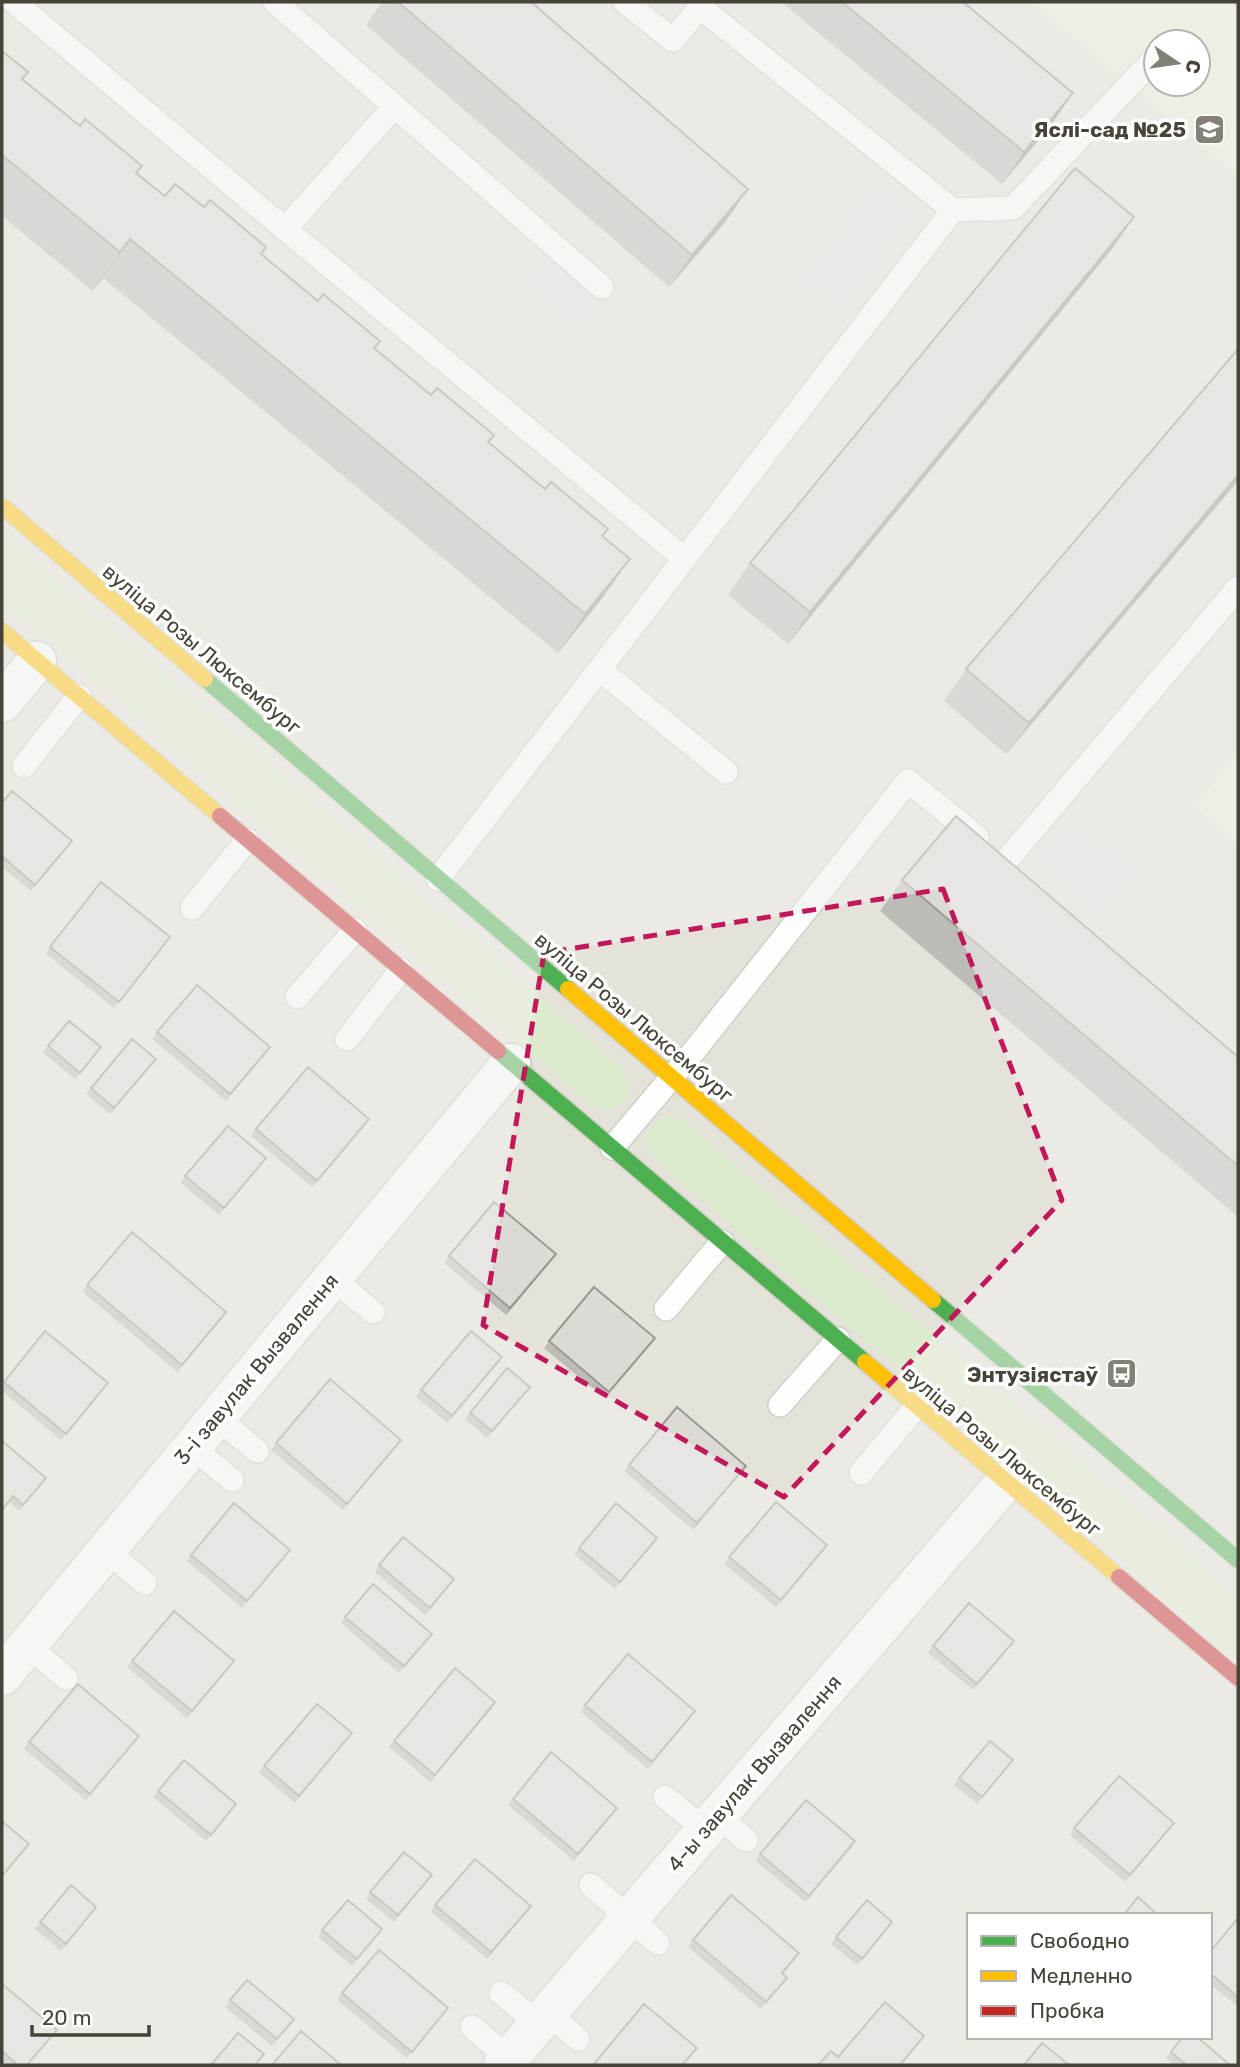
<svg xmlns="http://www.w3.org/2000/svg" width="1240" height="2067" viewBox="0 0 1240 2067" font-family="Rubik,sans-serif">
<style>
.residential{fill:#e5e3d9;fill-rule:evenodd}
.education{fill:#ebeadc;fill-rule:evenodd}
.green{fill:#dbebcd}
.parking{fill:#e0e0db}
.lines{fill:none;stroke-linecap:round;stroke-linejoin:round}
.lane-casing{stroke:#cfcec9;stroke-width:26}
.street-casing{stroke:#cfcec9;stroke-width:42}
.fast-casing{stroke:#d0cec3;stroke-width:19}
.slow-casing{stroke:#d0cec3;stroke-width:19}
.jam-casing{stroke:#d0cec3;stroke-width:19}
.lane{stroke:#fdfdfc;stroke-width:23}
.street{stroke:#fdfdfc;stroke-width:38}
.fast{stroke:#4caf50;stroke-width:16}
.slow{stroke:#ffc107;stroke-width:16}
.jam{stroke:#c62828;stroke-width:16}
.wall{fill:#bcbbb6}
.shaded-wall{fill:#999994}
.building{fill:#dbdad4;stroke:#999994;stroke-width:2}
.marked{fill:none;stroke:#c2185b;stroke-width:5;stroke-dasharray:14 9;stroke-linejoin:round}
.labels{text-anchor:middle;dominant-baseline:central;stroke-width:7;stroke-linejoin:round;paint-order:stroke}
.poi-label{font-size:21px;font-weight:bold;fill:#474338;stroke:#fff;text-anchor:end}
.street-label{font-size:21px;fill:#474338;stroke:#fff}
</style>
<rect width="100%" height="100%" fill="#f1f1ec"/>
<path class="residential" d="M2,2H1238V2065H2ZM1156,42H1198V84H1156ZM969,1915H1210V2037H969Z"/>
<path class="education" d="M1030,2H1238V172L1236,175ZM1156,42H1198V84H1156Z
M1238,750V844L1193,807Z"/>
<path class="green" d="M2,536L622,1068C635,1086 631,1101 611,1110L591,1105L2,600Z
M665,1117H676L685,1122L1238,1597V1661L654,1159L645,1140L648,1129Z"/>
<path class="parking" d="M876,173L926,213L840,321L790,281Z
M557,239L616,290L575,337L516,286Z
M1069,808L1149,873L1107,925L1027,860Z"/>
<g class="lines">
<defs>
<path id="lane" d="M14,2L285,229L395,106
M275,2L602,287
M953,210L1013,208L1156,57
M285,229L685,559
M600,670L726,772
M24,766L79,696
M1006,861L1238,588
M438,879L953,210L700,7L673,40L625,2
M192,908L247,840
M297,997L355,930
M347,1039L401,970
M612,1148L694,1051L908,781L977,837
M332,1278L373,1312
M666,1309L722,1242
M780,1405L838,1339
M216,1417L257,1451
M192,1447L232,1480
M861,1473L917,1406
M106,1550L145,1583
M27,1645L66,1678
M665,1797L705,1830
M718,1816L746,1840
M591,1885L658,1943
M501,1993L539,2024
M548,2013L578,2039
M472,2027L517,2065"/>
<path id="street" d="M2,703L37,661
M2,1676L511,1063
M503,2065L1006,1481"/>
<path id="fast" d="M205,679L568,989
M498,1051L865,1362
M933,1300L1238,1560"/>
<path id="slow" d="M2,506L205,679
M2,631L220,816
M568,989L933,1300
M865,1362L1119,1577"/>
<path id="jam" d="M220,816L498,1051
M1119,1577L1238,1678"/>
</defs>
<use href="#lane" class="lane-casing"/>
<use href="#street" class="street-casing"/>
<use href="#fast" class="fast-casing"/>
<use href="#slow" class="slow-casing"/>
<use href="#jam" class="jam-casing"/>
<use href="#lane" class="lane"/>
<use href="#street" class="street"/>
<use href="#fast" class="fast"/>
<use href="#slow" class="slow"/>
<use href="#jam" class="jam"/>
</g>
<path class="wall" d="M382,2H531L726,221L669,287L366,25Z
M781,2H963L1073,93L1051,125L1002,184Z
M2,51L23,79L165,196L204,207L266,247L261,254L318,301L380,341L375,348L545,489L608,529L603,536V597L558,653L103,278L93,291L2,216Z
M1134,217L1112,249L788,644L728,595L750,563Z
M1238,349V481L1006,754L944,701L966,669Z
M2,803L72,841L31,891L2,867Z
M902,880L1238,1057V1217L880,911Z
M166,944L114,1008L46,954L50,947Z
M157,1032L266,1054L226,1101L152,1039Z
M48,1046L101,1047L75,1079L43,1053Z
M156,1059L110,1114L86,1094L91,1088Z
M369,1119L312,1187L251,1136L256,1129Z
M261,1165L219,1215L181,1183L185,1176Z
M556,1254L506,1315L444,1263L449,1256Z
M87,1285L222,1319L177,1372L83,1292Z
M549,1341L650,1344L604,1398L544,1348Z
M497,1363L447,1423L416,1397L421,1390Z
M4,1382L108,1383L61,1440L2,1391V1385Z
M530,1387L487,1438L465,1419L470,1413Z
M2,1441L41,1484L19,1511L9,1502L2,1511Z
M276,1443L396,1446L343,1510L271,1450Z
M629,1465L746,1466L693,1530L624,1471Z
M657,1538L615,1589L574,1554L579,1548Z
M822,1551L776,1607L724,1564L729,1557Z
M191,1555L285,1557L242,1608L187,1561Z
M379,1565L454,1579L425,1615L375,1572Z
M345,1617L427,1641L399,1673L341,1623Z
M1014,1641L973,1690L928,1653L933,1646Z
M132,1661H234L187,1718L127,1667Z
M495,1702L430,1782L389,1747L394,1741Z
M585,1705L695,1711L648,1769L581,1712Z
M139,1736L86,1800L24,1749L29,1742Z
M347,1739L295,1803L259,1773L264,1766Z
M1013,1760L977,1804L954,1785L959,1778Z
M158,1791L231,1811L206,1841L153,1797Z
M513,1799L612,1815L574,1861L508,1805Z
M1074,1828L1169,1829L1125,1882L1070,1835Z
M855,1841L805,1902L756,1861L760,1854Z
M427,1882L394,1922L366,1899L370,1892Z
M435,1905L531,1906L487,1959L431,1912Z
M96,1907L61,1951L35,1929L40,1922Z
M1238,1918V2007L1210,1984V1952Z
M892,1922L857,1965L831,1944L836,1937Z
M322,1930L377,1935L352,1966L318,1937Z
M693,1940L799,1953L783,1974L782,1984L761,2009L688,1947Z
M2,1984L57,2030L28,2065H6L2,2062Z
M342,1993L448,2008L407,2058L337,2000Z
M230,2000L289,2026L272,2046L225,2007Z
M1171,2052L1230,2065H1174L1166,2058Z"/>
<path class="shaded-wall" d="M1073,93L1051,125L1002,184L1024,152Z
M748,189L726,221L669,287L692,255Z
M1134,217L1112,249L788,644L810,612Z
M130,239L103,278L93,291L120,252Z
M1238,475V481L1006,754L1029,723Z
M630,559L603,597L558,653L585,614Z
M156,1059L151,1065L110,1114L114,1108Z
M369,1119L365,1125L312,1187L317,1181Z
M556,1254L552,1260L506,1315L510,1308Z
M746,1466L741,1472L693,1530L697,1523Z
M495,1702L491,1709L430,1782L435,1775Z
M855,1841L851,1848L805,1902L809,1896Z
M531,1906L526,1913L487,1959L491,1952Z"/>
<path class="building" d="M398,2H531L748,189L692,255Z
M842,2H963L1073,93L1024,152Z
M2,51L28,72L22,79L80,126L85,119L142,166L136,173L165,196L175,184L204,207L210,200L266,247L261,254L318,301L323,294L380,341L374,348L431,395L437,388L494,435L488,442L545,489L551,482L608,529L602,536L630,559L585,614L130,239L120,252L2,155Z
M1075,168L1134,217L810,612L750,563Z
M1238,349V475L1029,723L966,669Z
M12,791L72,841L35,885L2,856V803Z
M956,816L1238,1057V1166L902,880Z
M101,882L170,937L119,1002L50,947Z
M197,985L270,1047L230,1094L157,1032Z
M69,1021L101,1047L80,1073L48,1046Z
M132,1039L156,1059L114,1108L91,1088Z
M308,1067L369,1119L317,1181L256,1129Z
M228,1126L266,1158L224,1208L185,1176Z
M494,1202L556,1254L510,1308L449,1256Z
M132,1232L226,1312L182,1365L87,1285Z
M594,1287L655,1338L609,1392L549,1341Z
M45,1331L108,1383L66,1434L4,1382Z
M471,1331L502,1357L452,1416L421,1390Z
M507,1368L530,1387L492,1431L470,1413Z
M330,1379L401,1440L347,1504L276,1443Z
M677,1407L746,1466L697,1523L629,1465Z
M2,1441L46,1478L23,1505L13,1496L2,1510Z
M776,1502L827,1545L781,1600L729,1557Z
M234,1503L290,1550L247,1601L191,1555Z
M616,1503L657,1538L620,1582L579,1548Z
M403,1537L454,1579L430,1608L379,1565Z
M373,1584L432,1634L404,1666L345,1617Z
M969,1603L1014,1641L977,1684L933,1646Z
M174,1611L234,1661L192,1711L132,1661Z
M628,1654L695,1711L652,1762L585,1705Z
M455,1668L495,1702L435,1775L394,1741Z
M78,1684L139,1736L90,1794L29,1742Z
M317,1704L352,1733L299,1796L264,1766Z
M990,1741L1013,1760L982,1797L959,1778Z
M551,1752L617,1808L578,1854L513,1799Z
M184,1760L236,1804L211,1835L158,1791Z
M1119,1776L1174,1823L1130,1875L1074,1828Z
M806,1800L855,1841L809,1896L760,1854Z
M2,1821L29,1844L2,1876Z
M404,1852L432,1875L398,1915L370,1892Z
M475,1859L531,1906L491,1952L435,1905Z
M71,1885L96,1907L66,1944L40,1922Z
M731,1895L799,1953L782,1973L787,1978L766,2002L693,1940Z
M1138,1897L1158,1915H1124Z
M348,1900L382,1929L357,1959L322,1930Z
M867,1900L892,1922L862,1959L836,1937Z
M1238,1918V1997L1210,1973V1952Z
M379,1950L448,2008L412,2052L342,1993Z
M247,1980L294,2019L277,2039L230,2000Z
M2,1984L57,2030L27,2065H18L2,2051Z
M885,2002L924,2036L900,2065H818L831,2051L838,2057Z
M644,2004L697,2048L682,2065H593Z
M301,2031L341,2065H272Z
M238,2033L264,2054L255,2065H211Z
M1183,2037H1197L1230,2065H1187L1171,2052Z
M1042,2043L1069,2065H1024Z"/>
<path d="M0 0H1240V2067H0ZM943,889L1062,1200L784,1497L483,1325L544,953Z" fill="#f1f1ec" fill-opacity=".55" fill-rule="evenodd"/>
<path class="marked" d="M943,889L1062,1200L784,1497L483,1325L544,953Z"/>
<defs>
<symbol id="school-square" viewBox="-11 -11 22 22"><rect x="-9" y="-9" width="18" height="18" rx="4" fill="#828077" stroke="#fff"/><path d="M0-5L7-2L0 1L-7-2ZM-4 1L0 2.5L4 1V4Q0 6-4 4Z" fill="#fff"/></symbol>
<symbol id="bus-square" viewBox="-11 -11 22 22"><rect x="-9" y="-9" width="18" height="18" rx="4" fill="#828077" stroke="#fff"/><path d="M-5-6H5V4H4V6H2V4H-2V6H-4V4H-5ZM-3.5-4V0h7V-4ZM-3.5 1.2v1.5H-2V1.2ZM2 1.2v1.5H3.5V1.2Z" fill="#fff"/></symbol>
</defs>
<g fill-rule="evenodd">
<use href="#school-square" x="1192" y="112" width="35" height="35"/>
<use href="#bus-square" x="1104" y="1356" width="35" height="35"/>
</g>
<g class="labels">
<g class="poi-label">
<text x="1186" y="129">Яслі-сад №25</text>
<text x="1098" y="1374">Энтузіястаў</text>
</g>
<g class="street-label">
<text transform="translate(202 649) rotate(40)">вуліца Розы Люксембург</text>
<text transform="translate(634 1017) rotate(40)">вуліца Розы Люксембург</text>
<text transform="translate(256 1369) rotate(-50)">3-і завулак Вызвалення</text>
<text transform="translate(1002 1451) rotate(40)">вуліца Розы Люксембург</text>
<text transform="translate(754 1773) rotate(-49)">4-ы завулак Вызвалення</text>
</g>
</g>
<rect width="1240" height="2067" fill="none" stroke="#474338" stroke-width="7"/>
<rect x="967" y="1913" width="245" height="126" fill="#ffffff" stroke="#b5b4af" stroke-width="2"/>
<rect x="981" y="1936" width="35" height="10" fill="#4caf50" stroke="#b5b4af" stroke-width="2"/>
<text x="1030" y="1948" font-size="21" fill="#474338">Свободно</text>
<rect x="981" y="1971" width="35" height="10" fill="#ffc107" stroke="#b5b4af" stroke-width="2"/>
<text x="1030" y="1983" font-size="21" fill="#474338">Медленно</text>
<rect x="981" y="2006" width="35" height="10" fill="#c62828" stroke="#b5b4af" stroke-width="2"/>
<text x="1030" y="2018" font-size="21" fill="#474338">Пробка</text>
<g transform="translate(1177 63) rotate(103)"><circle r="33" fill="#ffffff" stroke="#b5b4af" stroke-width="2"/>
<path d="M0-5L12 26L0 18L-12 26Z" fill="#828077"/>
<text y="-10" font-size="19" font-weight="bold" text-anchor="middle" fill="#474338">С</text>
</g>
<path d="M32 2025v10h117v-10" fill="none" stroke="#474338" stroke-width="3.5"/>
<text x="42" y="2025" font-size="21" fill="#474338" stroke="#ffffff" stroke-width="5" paint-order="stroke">20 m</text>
</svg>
